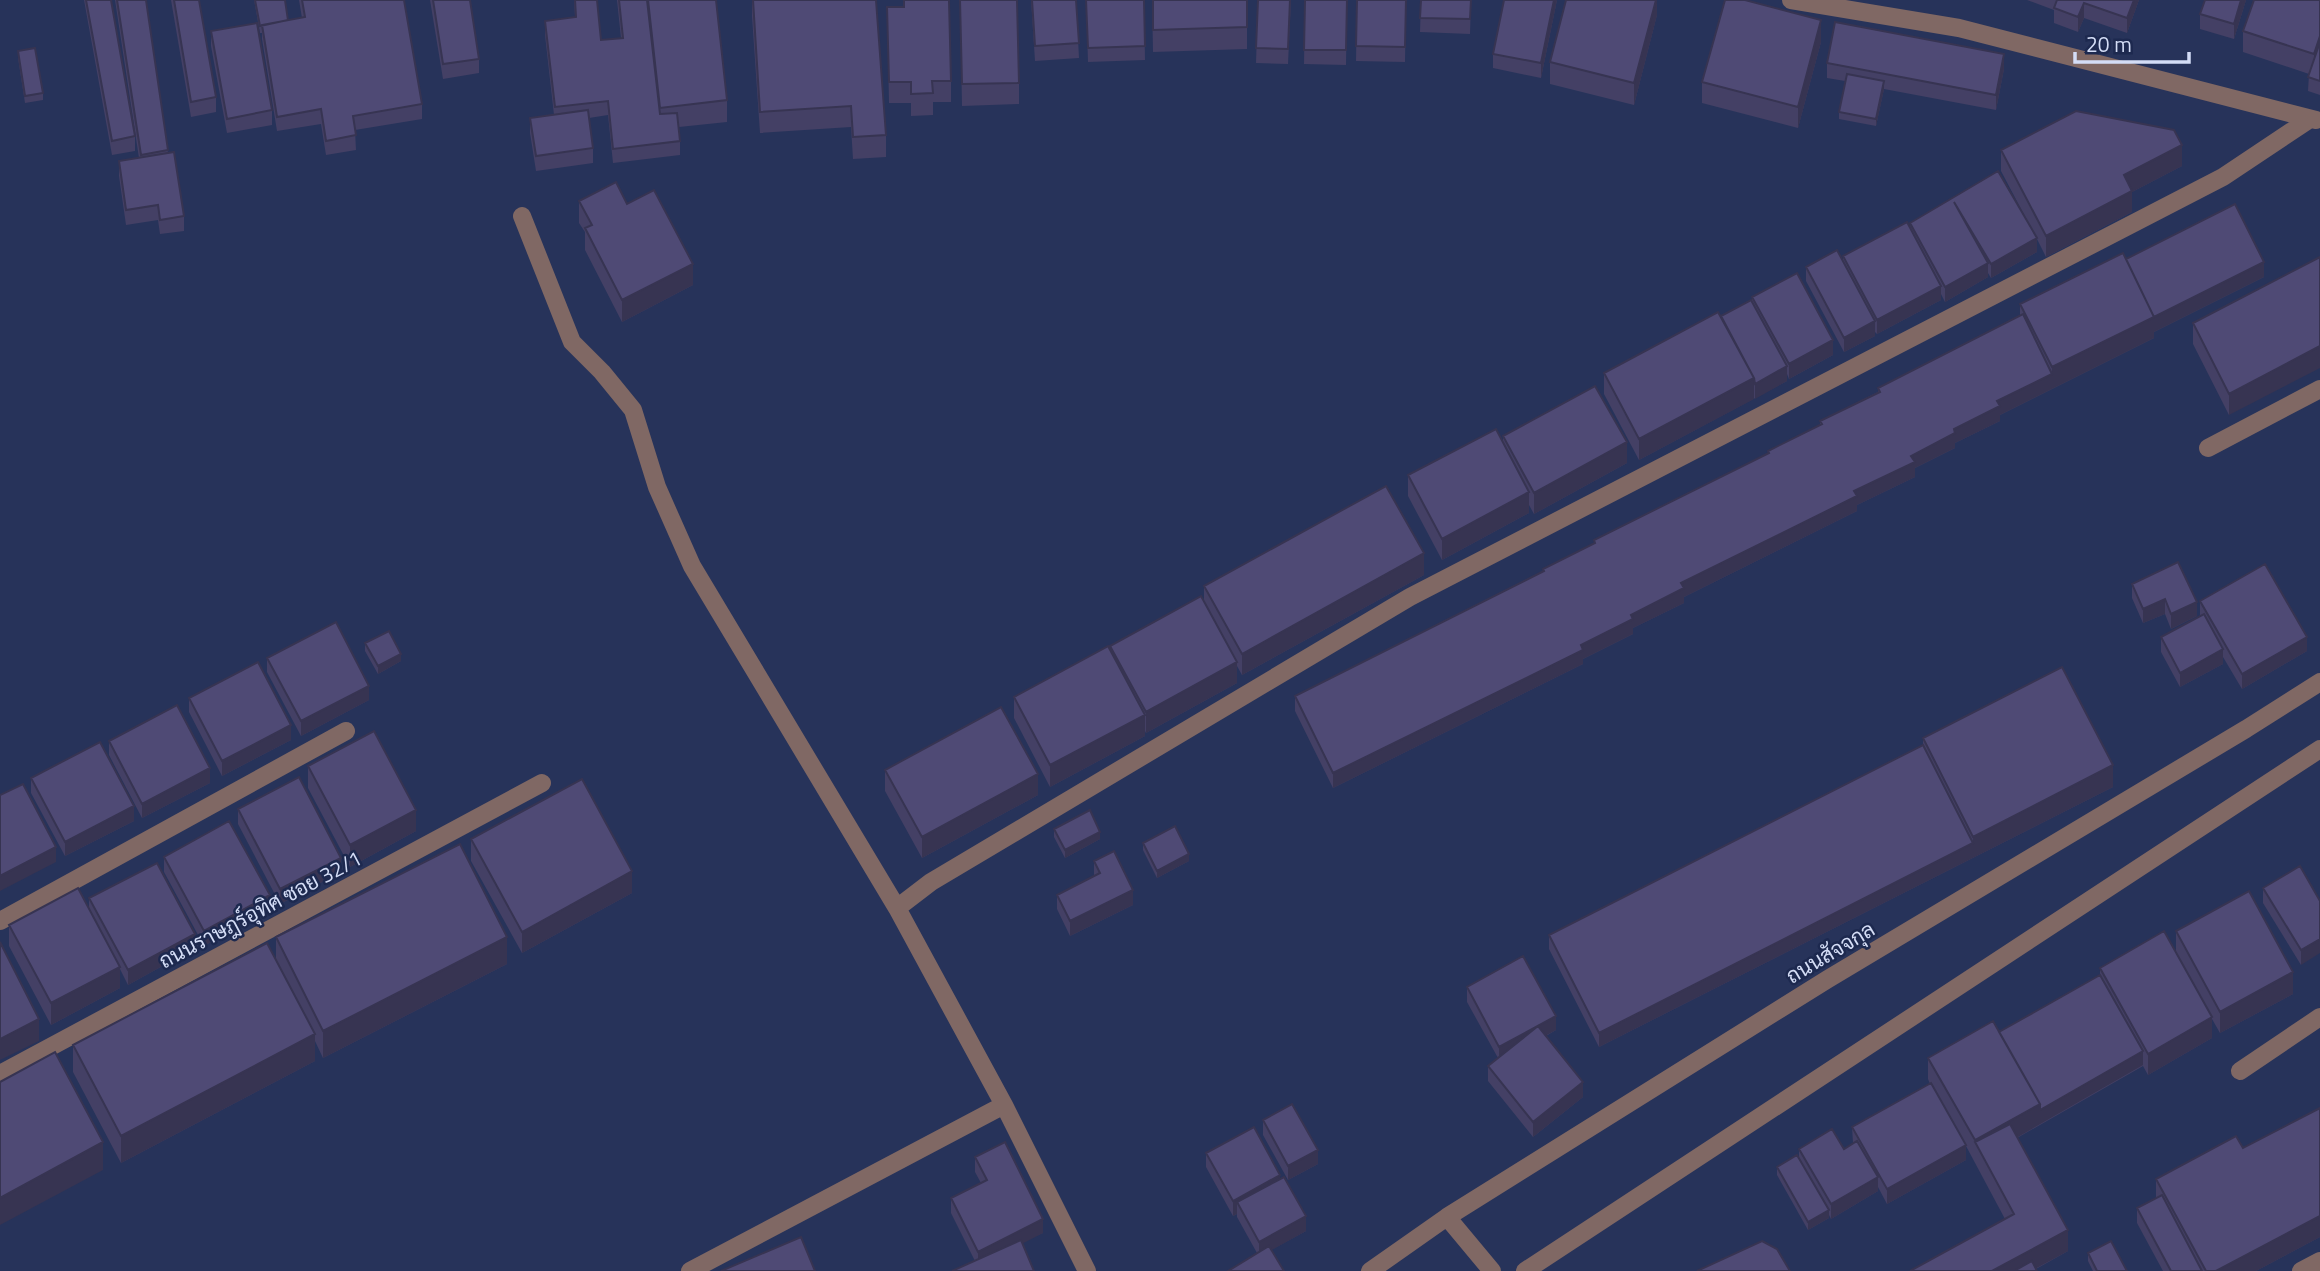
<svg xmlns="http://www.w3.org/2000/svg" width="2320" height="1271" viewBox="0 0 2320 1271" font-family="'Titillium Web',Sarabun,sans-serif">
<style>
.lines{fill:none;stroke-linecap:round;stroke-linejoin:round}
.minor{stroke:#806864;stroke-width:18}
.wall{fill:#444065}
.shaded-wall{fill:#373452}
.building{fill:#4f4a75;stroke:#373452;stroke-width:2}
.labels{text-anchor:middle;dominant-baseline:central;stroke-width:5;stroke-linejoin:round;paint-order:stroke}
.street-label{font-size:21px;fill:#d4ddf6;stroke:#1d294f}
</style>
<rect width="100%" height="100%" fill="#27335a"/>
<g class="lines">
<path class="minor" d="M1791,0L1959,28L2316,120
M522,216L572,342L602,372L633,410L657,487L692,566L897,908
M2208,448L2320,389
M0,921L346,731
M2240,1071L2320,1017
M0,1074L542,783
M1447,1217L1492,1271
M690,1271L1004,1105
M1087,1271L1004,1105L897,908L931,882L1410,597L2223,177L2310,119
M1370,1271L1447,1217L1828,979L2246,729L2320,682
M1525,1271L2320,749
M2301,1271L2320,1261"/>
</g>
<path class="wall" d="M84,0H111L135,136V151L112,155Z
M115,0H146L168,153L184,216V231L160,234L158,220L126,225L119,176V161L139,158Z
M171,0H199L216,97V112L191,117Z
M254,0H285L288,20L302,18L299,0H404L422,104V119L355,130L356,150L326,155L321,124L277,131L262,39V33H260Z
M430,0H470L479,59V73L443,79Z
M574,0H597L601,40L621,38L617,0H716L727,100V122L679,127L680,141V155L613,163L608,115L589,118L593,148V163L536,171L530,133V118L554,115L545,35V21L575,17Z
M752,0L886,135V157L853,159L851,127L760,133L752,16Z
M960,0L1019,83V104L962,106Z
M1031,0H1076L1079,58L1035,61Z
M1086,0H1144L1145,60L1088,62Z
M1152,0H1247V49L1153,52Z
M1258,0H1291L1288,64L1256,63Z
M1305,0H1347L1346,65L1304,64Z
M1357,0H1406L1405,62L1356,61Z
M1421,0H1471L1470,34L1420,32Z
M1557,0L1541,78L1493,68V54Z
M1657,0V15L1634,105L1550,84V62Z
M2027,0H2139L2127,33L2084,18L2078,32L2054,23V10Z
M2246,0L2234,39L2200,29V14Z
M2320,0V95L2308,91L2309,74L2243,52V31Z
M887,7L951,81V102H933V115L911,116V103H889Z
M211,31L272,110V125L227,133L211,46Z
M1821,42L1798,128L1702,103V82Z
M18,51L43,93V100L25,103L18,58Z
M1827,63L2004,69L1996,110L1884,89L1876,126L1839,119V112L1845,81L1827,78Z
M2001,150L2182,166L2132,192V212L2046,257L2037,239V252L1991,278L1988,273V277L1945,302L1941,294V300L1877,334L1875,332V336L1844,352L1806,281V267L1843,260V256L1910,227V223L2031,228L2001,171Z
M579,201L627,204L693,285L622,322L585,250V232L579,223Z
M2320,257L2229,415L2193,344V323Z
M2126,259L2264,277L2154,332V338L2000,415V421L1955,443V448L1915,468V477L1857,505V511L1684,597V603L1633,628V634L1583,659V664L1333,788L1295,711V696L1543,571V569L1594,544V540L1768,454V451L1820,425V421L1878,392V388L2020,315V304Z
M1752,297L1833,355L1789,379L1787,374V381L1639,460L1604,394V373L1721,316L1752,303Z
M1503,436L1627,463L1534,514L1529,505V513L1442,560L1408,496V475L1503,443Z
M1424,575L1242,675L1237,666V683L1146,733L1145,731V736L1050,787L1014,718V697L1110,650V646L1204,603V586Z
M2132,584L2197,602V616L2171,629L2165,614L2143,623L2132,598Z
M2200,601L2307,651L2242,689L2223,657V664L2180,687L2161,652V637L2200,616Z
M365,643L401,661L378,674L365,651Z
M267,658L369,700L301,736L267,672Z
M189,698L291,740L222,776L189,712Z
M1923,738L2113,787L1599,1047L1549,949V935L1923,745Z
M109,741L210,783L142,818L109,755Z
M308,766L416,831L350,867L308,788Z
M885,770L1038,795L922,858L885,791Z
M31,778L134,821L65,856L31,793Z
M238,809L341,872L280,904L238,824Z
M1054,829L1100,839L1065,858L1054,837Z
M471,839L632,893L522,953L471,861Z
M1143,843L1189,861L1157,878L1143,850Z
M164,857L270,909L204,946L164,872Z
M1094,861L1133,905L1070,936L1057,909V895L1094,876Z
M2263,888L2320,901L2301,965L2263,903Z
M89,898L195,948L128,985L120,969V988L51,1025L9,946V925L89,911Z
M2176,931L2293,994L2220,1033L2212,1019V1038L2148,1075L2143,1066L2017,1138L2068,1251L2036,1269L2005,1219L1966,1146V1160L1887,1204L1878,1187V1191L1831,1219L1829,1215V1218L1808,1230L1777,1175V1167L1799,1158V1149H1844L1853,1143L1852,1127L1930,1084L1928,1079V1058L1999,1032L2100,975V968L2176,952Z
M276,937L507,964L323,1058L315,1041V1061L121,1163L73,1072V1045L276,959Z
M1467,987L1556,1030L1546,1036L1583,1097L1533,1137L1488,1081V1066L1498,1058L1467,1002Z
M2320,1108V1237L2256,1271H2163L2137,1223V1208L2156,1198V1179L2243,1148Z
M1263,1120L1318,1164L1288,1180L1263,1135Z
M1206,1153L1280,1179L1306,1231L1271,1250L1257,1253L1237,1217V1214L1233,1216L1206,1167Z
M975,1157L1043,1233L975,1261L951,1213V1198L981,1183L975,1172Z
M2088,1253L2127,1271H2093L2088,1261Z"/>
<path class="shaded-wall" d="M1554,0H1557L1541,78V63Z
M1656,0H1657V15L1634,105V83Z
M2134,0H2139L2127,33V18Z
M2241,0H2246L2234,39V24Z
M2084,3V18L2078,32V17Z
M1821,20V42L1798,128V107Z
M2320,36V58L2314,76V54Z
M2004,54V69L1996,110V95Z
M1884,81V89L1876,126V119Z
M2182,145V166L2132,192V212L2046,257V236L2124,175Z
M2037,238V252L1991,278V264Z
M2264,262V277L2154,332V338L2000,415V421L1955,443V448L1915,468V477L1857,505V511L1684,597V603L1633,628V634L1583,659V664L1333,788V773L1581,645L1681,583L1854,491L1997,401L2052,374V367Z
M1988,263V277L1945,302V287Z
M693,264V285L622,322V300Z
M1941,286V300L1877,334V320Z
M1875,321V336L1844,352V338Z
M1833,340V355L1789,379V364Z
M2320,346V368L2229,415V394Z
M1787,366V381L1755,399V384Z
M1754,378V399L1639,460V439Z
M1627,442V463L1534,514V493Z
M1529,492V513L1442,560V539Z
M1424,553V575L1242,675V654Z
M2165,599V614L2143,623V609Z
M2197,602V616L2171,629V614Z
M2307,637V651L2242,689V674Z
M2223,649V664L2180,687V673Z
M401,654V661L378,674V666Z
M1237,662V683L1146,733V712Z
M369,686V700L301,736V721Z
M1145,715V736L1050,787V765Z
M291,725V740L222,776V761Z
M2113,765V787L1599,1047V1033L1973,843V837Z
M210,768V783L142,818V804Z
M1038,774V795L922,858V837Z
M134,806V821L65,856V842Z
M416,810V831L350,867V845Z
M1100,832V839L1065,858V850Z
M56,847V862L0,891V876Z
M1189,854V861L1157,878V871Z
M341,858V872L280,904V889Z
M632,871V893L522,953V932Z
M1133,890V905L1070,936V921Z
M270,895V909L204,946V931Z
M195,934V948L128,985V970Z
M507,937V964L323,1058V1031Z
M2320,939V953L2301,965V950Z
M120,967V988L51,1025V1003Z
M2293,972V994L2220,1033V1012Z
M1556,1016V1030L1499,1061V1047Z
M2212,1017V1038L2148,1075V1054Z
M39,1019V1041L0,1060V1039Z
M315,1034V1061L121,1163V1136Z
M2143,1051V1065L1983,1157L1975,1143V1140L2040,1104Z
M1583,1082V1097L1533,1137V1122Z
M103,1142V1170L0,1225V1198Z
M1966,1145V1160L1887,1204V1189Z
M1318,1150V1164L1288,1180V1166Z
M1280,1175V1190L1237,1202V1214L1233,1216V1201Z
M1878,1177V1191L1831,1219V1204Z
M1829,1210V1218L1808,1230V1222Z
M1306,1216V1231L1259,1257V1242Z
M2320,1216V1237L2256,1271H2216Z
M1043,1219V1233L978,1267V1252Z
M2068,1230V1251L2031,1271H1992Z"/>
<path class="building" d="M86,0H111L135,136L112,141Z
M117,0H146L168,150L141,155Z
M174,0H199L216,97L191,102Z
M255,0H285L288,20L260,26Z
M302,0H404L422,104L353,116L356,135L326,141L321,109L277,117L262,25L305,17Z
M433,0H470L479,59L443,64Z
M575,0H597L601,40L623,38L619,0H647L660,114L677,113L680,141L613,149L608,101L555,107L545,21L576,17Z
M648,0H716L727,100L660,108Z
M753,0H876L886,135L853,137L851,106L760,112Z
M904,0H949L951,81H932L933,93L911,94V82H889L887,7H904Z
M960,0H1017L1019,83L962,84Z
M1032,0H1076L1079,43L1035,46Z
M1086,0H1144L1145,46L1088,48Z
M1153,0H1247V27L1153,30Z
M1258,0H1290L1288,49L1256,48Z
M1305,0H1347L1346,50H1304Z
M1357,0H1406L1405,47L1356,46Z
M1421,0H1471L1470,19L1420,18Z
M1504,0H1554L1541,63L1493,54Z
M1566,0H1656L1634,83L1550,62Z
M1725,0H1745L1821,20L1798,107L1702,82Z
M2057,0H2134L2127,18L2084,3L2078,17L2054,8Z
M2205,0H2241L2234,24L2200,14Z
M2254,0H2320V36L2314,54L2243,31Z
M1835,22L2004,54L1996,95L1827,63Z
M257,23L272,110L227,119L211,31Z
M2320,42V81L2308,77Z
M35,48L43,93L25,96L18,51Z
M1847,74L1884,81L1876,119L1839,112Z
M588,110L593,148L536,156L530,118Z
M2076,111L2174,130L2182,145L2124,175L2132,191L2046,236L2001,150Z
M174,152L184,216L160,220L158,205L126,210L119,161Z
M1998,171L2037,238L1991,264L1954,202L1988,263L1945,287L1910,223Z
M616,182L627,204L654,190L693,264L622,300L585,228L592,225L579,201Z
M2235,204L2264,262L2152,318L2154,317L2126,259Z
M1907,222L1941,286L1877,320L1843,256Z
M1837,250L1875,321L1844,338L1806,267Z
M2123,253L2154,317L2052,367L2020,304Z
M2320,257V346L2229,394L2193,323Z
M1797,273L1833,340L1789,364L1752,297Z
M1751,300L1787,366L1755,384L1754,378L1721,316Z
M1718,312L1754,378L1639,439L1604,373Z
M2023,314L2052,374L1997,401L2000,406L1954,429L1955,433L1911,456L1915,462L1854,491L1857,496L1681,583L1684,588L1631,615L1633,619L1581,645L1583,650L1333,773L1295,696L1544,571L1543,569L1595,543L1594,540L1769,453L1768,451L1822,424L1820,421L1880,392L1878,388Z
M1595,386L1627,442L1534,493L1503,436Z
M1496,429L1529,492L1442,539L1408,475Z
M1386,486L1424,553L1242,654L1204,586Z
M2178,562L2197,602L2171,614L2165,599L2143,609L2132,584Z
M2265,564L2307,637L2242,674L2200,601Z
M1201,596L1237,662L1146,712L1110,646Z
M2204,614L2223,649L2180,673L2161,637Z
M336,622L369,686L301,721L267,658Z
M389,631L401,654L378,666L365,643Z
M1108,646L1145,715L1050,765L1014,697Z
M258,662L291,725L222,761L189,698Z
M2062,667L2113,765L1973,837L1923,738Z
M177,705L210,768L142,804L109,741Z
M1001,707L1038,774L922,837L885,770Z
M374,731L416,810L350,845L308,766Z
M100,742L134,806L65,842L31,778Z
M1923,745L1973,843L1599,1033L1549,935Z
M299,777L341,858L280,889L238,809Z
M582,779L632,871L522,932L471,839Z
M23,784L56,847L0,876V795Z
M1090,810L1100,832L1065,850L1054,829Z
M229,821L270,895L204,931L164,857Z
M1175,826L1189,854L1157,871L1143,843Z
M460,844L507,937L323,1031L276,937Z
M1114,851L1133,890L1070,921L1057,895L1100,873L1094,861Z
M157,863L195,934L128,970L89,898Z
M2300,866L2320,901V939L2301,950L2263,888Z
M78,888L120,967L51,1003L9,925Z
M2249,891L2293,972L2220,1012L2176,931Z
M2164,931L2212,1017L2148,1054L2100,968Z
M0,942L39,1019L0,1039Z
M267,943L315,1034L121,1136L73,1045Z
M1523,956L1556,1016L1499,1047L1467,987Z
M2100,975L2143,1051L2040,1110V1104L1999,1032Z
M1993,1021L2040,1104L1975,1140L1928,1058Z
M1538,1026L1583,1082L1533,1122L1488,1066Z
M55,1052L103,1142L0,1198V1082Z
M1931,1083L1966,1145L1887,1189L1852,1127Z
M1292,1104L1318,1150L1288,1166L1263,1120Z
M2320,1108V1216L2216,1271H2206L2156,1179L2236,1136L2243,1148Z
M2010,1124L2068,1230L1992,1271H1910L2014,1214L1975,1142Z
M1254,1127L1280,1175L1233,1201L1206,1153Z
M1832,1129L1844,1149L1857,1141L1878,1177L1831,1204L1799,1149Z
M1005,1142L1043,1219L978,1252L951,1198L987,1180L975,1157Z
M1797,1155L1829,1210L1808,1222L1777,1167Z
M1284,1177L1306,1216L1259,1242L1237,1202Z
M2162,1195L2202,1271H2171L2137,1208Z
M801,1237L815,1271H721Z
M1021,1240L1034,1271H952Z
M1762,1241L1777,1249L1790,1271H1697Z
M2111,1241L2127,1271H2097L2088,1253Z
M1269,1246L1284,1271H1228Z
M2032,1261L2037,1271H2016V1270Z"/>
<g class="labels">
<g class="street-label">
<text transform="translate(260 909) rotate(-28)">ถนนราษฎร์อุทิศ ซอย 32/1</text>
<text transform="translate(1830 952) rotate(-31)">ถนนสัจจกุล</text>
</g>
</g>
<path d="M2075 52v10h114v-10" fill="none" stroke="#d4ddf6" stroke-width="3.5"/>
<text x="2086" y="52" font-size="21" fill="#d4ddf6" stroke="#1d294f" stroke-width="5" paint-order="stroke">20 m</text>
</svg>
